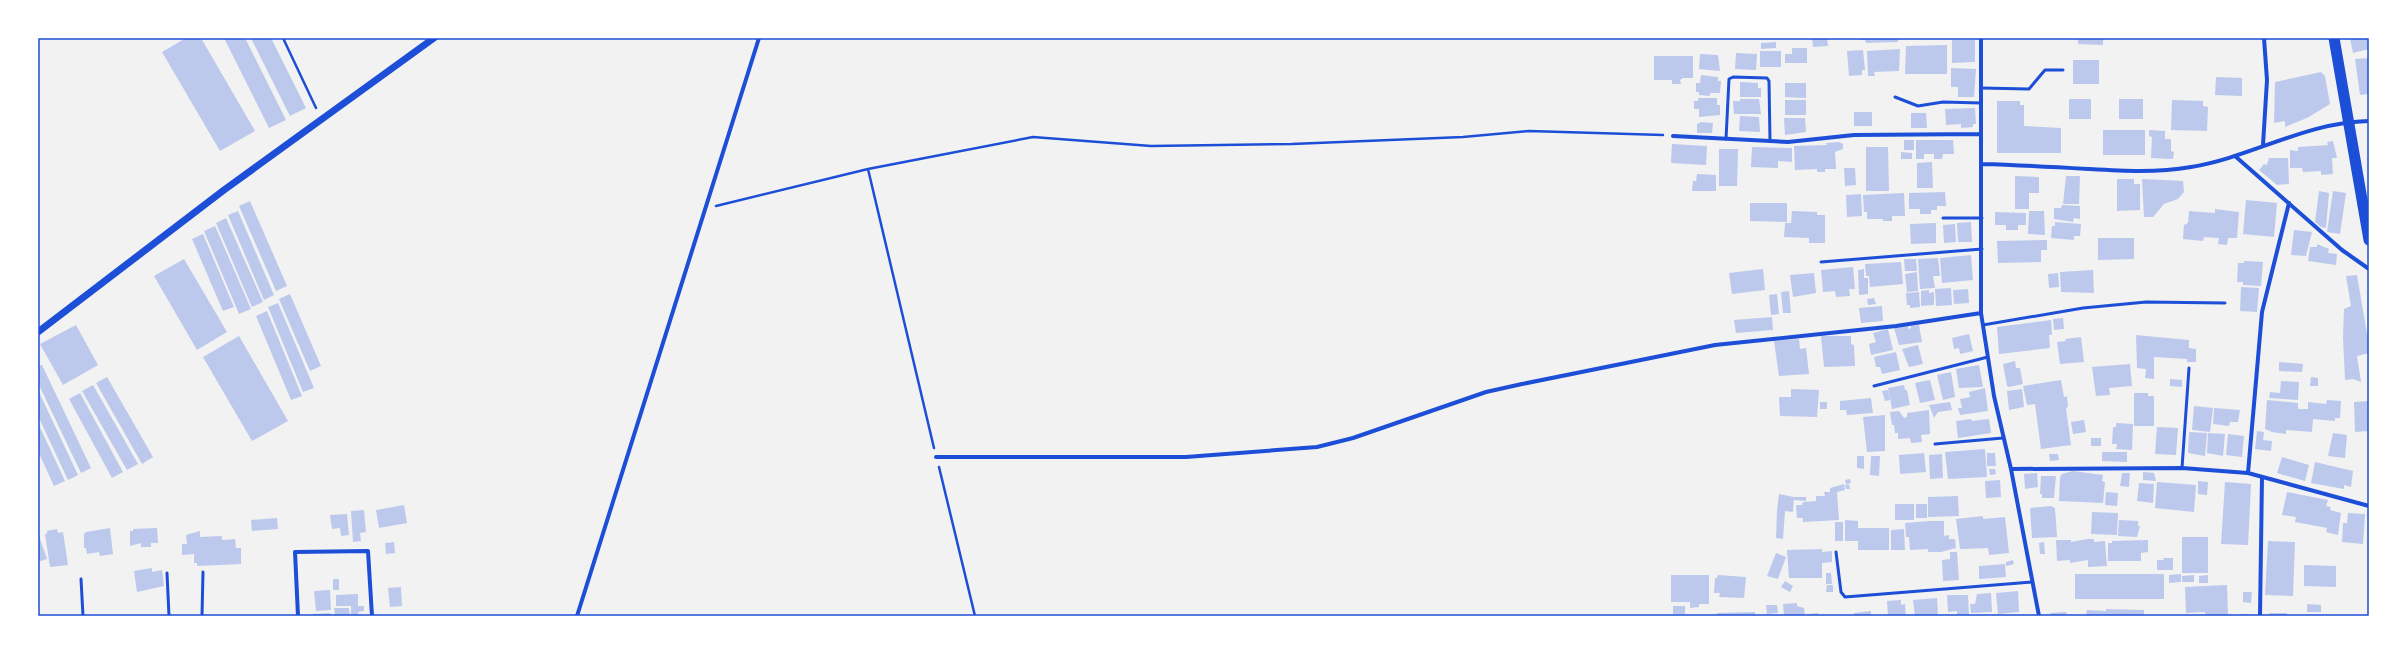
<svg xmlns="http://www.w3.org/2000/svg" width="2407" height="654" viewBox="0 0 2407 654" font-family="'Sofia Sans Condensed',sans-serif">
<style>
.building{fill:#bdc9ec}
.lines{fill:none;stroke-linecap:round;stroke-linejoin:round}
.path{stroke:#1d4ed8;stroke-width:2.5}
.service{stroke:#1d4ed8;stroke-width:3}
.minor{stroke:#1d4ed8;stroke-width:4}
.tertiary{stroke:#1d4ed8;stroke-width:7}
.trunk{stroke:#1d4ed8;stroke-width:11}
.neatline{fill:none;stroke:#1d4ed8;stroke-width:1.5}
</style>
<rect width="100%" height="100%" fill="#f2f2f2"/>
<path class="building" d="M186,38H201L255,131L220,151L162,52Z
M224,38H245L286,120L269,128Z
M251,38H271L306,108L290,116Z
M1812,38H1827L1828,46L1813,47Z
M1860,38H1898V42L1866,43L1865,40H1860Z
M2078,38H2103V45L2078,44Z
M2350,38H2369V49L2353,53Z
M1952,40H1975V62L1952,63Z
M1776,42V48L1761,49V43Z
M1947,45V74H1905L1906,46Z
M1792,48H1807V63H1785V54H1792Z
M1900,49L1899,71L1874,72L1875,76H1868L1867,51Z
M1863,50L1865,70H1862V75L1849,76L1847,51Z
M1760,51H1781V67H1760Z
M1736,53L1757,54L1756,70L1735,69Z
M1700,54L1718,55L1720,71L1699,69Z
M1654,56H1693V78H1683L1680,80L1681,84H1672V80H1654Z
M2369,58V94L2360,95L2355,59Z
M2073,60H2099V84H2073Z
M1951,68L1976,69L1974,97H1958V87H1951Z
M2321,72L2325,76L2330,104L2307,118L2285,127V121L2274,123L2275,82Z
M1701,75L1718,77V81H1721L1720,93H1710V96L1699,95V92H1696V83H1700Z
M2216,77L2242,78V96L2215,95Z
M1740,82L1758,83V88H1761V97H1740Z
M1785,83H1806V98L1785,97Z
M1698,98H1717V105H1720V115L1699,117V109H1694V101H1698Z
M1740,99H1759L1761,114H1734L1733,101H1740Z
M2069,99H2091V119H2069Z
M2119,99H2143V119H2119Z
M1785,100H1806V115H1785Z
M2172,100L2203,101V106L2208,107L2207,131L2171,130Z
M1997,101H2020V105H2024V126L2061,128V153H1997Z
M1975,108L1976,124H1973V127L1961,128V124L1946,125L1945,109Z
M1854,112H1872V126H1854Z
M1911,113H1926L1927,128H1911Z
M1740,116L1759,117L1760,132L1739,131Z
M1784,118H1805L1806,132L1785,135Z
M1701,122L1713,123L1712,133H1697V124Z
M2103,130H2145V155H2103Z
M2149,130L2165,131V139H2171V151L2174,152L2173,159L2151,158L2152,137L2149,136Z
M1904,140H1914V150H1904Z
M1916,140H1953L1954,154H1943L1942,159H1934V154H1924V159H1916Z
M2333,141L2337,158H2332L2333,174L2321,175V171L2303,172L2302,168H2290V150L2298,151V147L2328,145L2327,142Z
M1839,142L1843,144V149L1835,152L1836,169H1825V172H1817V169L1795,170L1794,146L1827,145L1826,143Z
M1672,144L1707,146L1706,165L1671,163Z
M1752,147L1792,148V162L1778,161V168L1751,167Z
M1866,147H1888L1889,191H1866Z
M1719,149H1738L1737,186H1719Z
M1901,152L1912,153V159H1901Z
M2269,158H2288L2289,184L2277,185L2259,170L2264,164L2267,165Z
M1932,162L1933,188H1917V163Z
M1844,168H1855L1856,185L1845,186Z
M1697,174L1716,175V191H1692L1693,181H1696Z
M2015,176L2039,177V193H2029V209H2015Z
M2066,176H2080L2079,204H2063Z
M2117,179H2134V184H2140V210L2117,211Z
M2142,179L2183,181L2184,192L2178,199L2164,204L2153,217H2144Z
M2319,191L2329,193L2326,228L2321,227L2315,222Z
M2333,191L2346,193L2340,234L2327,232Z
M1945,192L1946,206H1937V210H1931V214H1920V209H1909V193Z
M1904,193L1905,216H1892V221H1883V219H1867V212H1864L1863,195Z
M1861,194L1862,216L1847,217L1846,195Z
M2246,200L2277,203L2274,237L2243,234Z
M250,201L287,286L276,291L239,206Z
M1750,203H1787V222L1750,221Z
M2062,205L2080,206V219L2074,218L2073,222L2054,219V208H2061Z
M2215,209L2239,212L2237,238H2228L2227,245L2218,244L2219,238L2204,237L2203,241L2183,239L2184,225L2188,223L2189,211L2215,213Z
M238,211L274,295L264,300L228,215Z
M1792,211L1817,212V215H1825V243H1809V238L1784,237L1785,223H1791Z
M2029,211H2044L2045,235L2028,234Z
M1995,212L2026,213V225H2018V230H2006V225H1995Z
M226,218L263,302L252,307L216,223Z
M1971,222L1972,242H1958L1957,223Z
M2055,222L2081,224L2080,236H2074V240L2051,238L2052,226H2055Z
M1936,223V243L1911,244L1910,224Z
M1955,224L1956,242L1944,243L1943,225Z
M215,226L251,309L239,314L204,231Z
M2294,230L2312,232L2306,256L2291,255Z
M203,234L234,307L223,311L192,239Z
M2098,238H2134V259L2098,260Z
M2047,240V250H2041V262L1998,263L1997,241Z
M2317,244L2329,249L2328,253L2337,254L2336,265L2308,261L2310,247H2317Z
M1971,255L1973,280L1942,283L1940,258Z
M1938,258L1940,276H1933L1935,288L1920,289L1918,259Z
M184,259L227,332L197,350L154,276Z
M1904,259H1916L1917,271H1905Z
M2244,261L2263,262L2261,286L2243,285V282H2237L2238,263H2244Z
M1901,262L1903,284L1870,287L1869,276H1866L1865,264Z
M1853,267L1855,289H1849L1850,296L1836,297L1835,291L1823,292L1821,270Z
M1763,269L1765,290L1732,294L1729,273Z
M1864,269V278H1868V294L1859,295L1858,270Z
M2093,270L2094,293L2061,292L2060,272Z
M1917,272L1918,291L1907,292L1905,274Z
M1814,273L1816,293L1793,297L1790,275Z
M2058,273L2059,287L2049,288L2048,274Z
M2357,275L2369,346V353L2357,356L2361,382L2353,379L2345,380L2343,337L2344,309L2351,306L2346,276Z
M2241,287L2259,288L2257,312L2240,311Z
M1951,288L1952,305L1936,306L1935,289Z
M1968,289L1969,303L1954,304L1953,290Z
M1929,290V293L1934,292V305L1921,306V291Z
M1789,291L1791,313H1783L1781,292Z
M1919,292L1920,307L1910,308V305H1907L1906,293Z
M290,294L321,366L310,371L279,299Z
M1777,294L1779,314L1771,315L1769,295Z
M1874,298L1876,304L1868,305L1867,299Z
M278,303L314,388L303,392L268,307Z
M1882,306L1883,321L1861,323L1859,308Z
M267,311L302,396L291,400L256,316Z
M1772,317L1773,330L1736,333L1734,320Z
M2063,318L2064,329L2054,330L2053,319Z
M2051,320L2052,335H2049L2050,348L1999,354L1997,327Z
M76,325L98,365L63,385L40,344Z
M1919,325L1922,342L1899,345L1894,328L1908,326V329L1911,328V326Z
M1888,329L1893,350L1871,355L1869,344L1876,342L1873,333Z
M1969,334L1973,351L1960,354L1959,348L1954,349L1952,338Z
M2136,335L2189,340V348L2196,349V362H2187V359L2154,357V379L2145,378L2146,369L2137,368Z
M239,336L288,421L252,441L203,357Z
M1821,336H1851V344L1854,345L1855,366L1824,367Z
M2081,337L2084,362L2060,364L2057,342L2066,341L2065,339Z
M1799,339L1800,349L1806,348L1809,374L1779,376L1774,341Z
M1918,345L1923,364L1909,367L1902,349Z
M1896,352L1900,370L1882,374L1880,367H1876L1874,357Z
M2015,361L2016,368H2020L2023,384L2009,387L2007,386L2003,364Z
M2279,362L2303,364L2302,372L2279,371Z
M2130,364L2132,386L2109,388L2110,395L2096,396L2092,367Z
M42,365L91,468L81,473L38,383V366Z
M1979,365L1983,387L1959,388L1956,369Z
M1951,372L1955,397L1943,400L1937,375Z
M107,377L153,457L142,464L96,383Z
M2311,377L2318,378V386H2310Z
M2170,379L2182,380V387L2170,386Z
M1930,380L1935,400L1920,403L1915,383Z
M2061,380L2064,397L2067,396L2068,407L2066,408L2071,445L2041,449L2035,404L2027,405L2023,386Z
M2281,381L2299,382L2298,400L2269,398L2270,392L2280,393Z
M93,385L138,464L127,470L82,391Z
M1904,385L1905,390H1907L1910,405L1892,409L1888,388Z
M1985,388L1988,411L1960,415L1958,408H1962L1960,399L1970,397L1969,392Z
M1791,389L1819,390L1817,417L1780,416L1779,397H1791Z
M2022,389L2024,407L2009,410L2007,391Z
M38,390L78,475L68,480L38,416Z
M1888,390L1890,400L1885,401L1882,391Z
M80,393L123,472L112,478L69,399Z
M2134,393H2148V396H2154V426H2134Z
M1871,398L1873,413L1847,415L1846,410H1840V401Z
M2267,400L2298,403V409H2308V402L2326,404L2327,400L2341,401L2340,418H2335V421L2313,419L2312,432L2286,430V434L2272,432L2265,429Z
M2369,401V431L2355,432L2354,402Z
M1820,402H1827V409H1820Z
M1950,402L1952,410L1938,412L1934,418L1929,405Z
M2194,406L2213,408L2210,432L2192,430Z
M2214,408L2240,410L2238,422H2230L2229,426L2213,424Z
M1929,410L1930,434L1921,435L1922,442L1911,443L1910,438L1898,439V433H1895L1894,425H1892L1890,412L1899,411L1904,418L1907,417V413Z
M1885,415V451L1867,452L1863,417Z
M1971,419L1972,421L1989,419L1991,433L1958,438L1956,421Z
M2084,420L2086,432L2073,434L2071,422Z
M38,423L65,481L54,486L38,451Z
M2116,423L2133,424L2132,450L2116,449L2117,444H2112L2113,427H2116Z
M2157,427L2178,428L2176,455L2155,454Z
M2257,431L2264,432L2263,440L2272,441L2271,451L2255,449Z
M2189,432L2207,433L2205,456L2188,453Z
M2208,433L2225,434L2223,456L2207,453Z
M2333,433L2347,435L2345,458L2328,456Z
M2228,434L2244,436L2242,457L2226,455Z
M2091,438H2101V446H2091Z
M1985,449L1987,477L1948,479L1945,452Z
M2102,452H2127V462L2102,461Z
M1924,453L1926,472L1900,474L1899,455Z
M1987,453H1995L1996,466H1987Z
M1942,454L1943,478L1930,479L1929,455Z
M2049,454H2058L2059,460L2050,461Z
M1857,456H1864V469L1857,468Z
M1871,456H1880L1879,476L1870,475Z
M2282,457L2309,465L2305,481L2277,473Z
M2315,462L2353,471L2351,487L2344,485V489L2311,483Z
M1989,469H1995L1996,474L1990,475Z
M2073,471L2103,475L2102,481L2105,482L2103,503L2059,501L2060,477L2062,474Z
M2143,472L2154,473L2156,481L2143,480Z
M2037,473L2038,487L2025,489L2024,474Z
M2122,473H2130L2129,487L2120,486Z
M2041,476H2056L2054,498H2042V494H2040Z
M1850,479L1851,483L1846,484L1845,480Z
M2000,480L2001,497L1986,498L1985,481Z
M2198,481L2208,482L2207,495L2198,494Z
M2157,482L2196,485L2194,512L2155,508Z
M2225,482L2251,484L2248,545L2221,544Z
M2139,483L2154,484L2153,503L2137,501Z
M1844,484L1845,490L1837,492L1839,520L1803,522V518H1797L1796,505H1802L1803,502L1816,501V496H1825L1824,492H1830V488Z
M1849,484L1850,489H1846L1845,485Z
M2106,492L2118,493L2117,506L2105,505Z
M2287,492L2328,500L2326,506L2331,507L2330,510L2341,513L2338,535L2326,532L2327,528L2295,522L2296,517L2282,515Z
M1779,494L1794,497L1793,512L1785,511L1783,539L1776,538L1777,511L1782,512L1777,511Z
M1958,496L1959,516L1928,517V497Z
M1794,497H1806V501L1794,500Z
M1895,504H1914V520H1895Z
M1916,504H1927V518H1916Z
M404,505L407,523L379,528L376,510Z
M2051,506L2055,508L2057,537L2032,538L2030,508Z
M364,510L366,532L360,533L361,541L353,542L351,511Z
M2092,512L2118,513L2117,535L2091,534Z
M2348,513L2365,514L2363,544L2342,542L2343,523H2347Z
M347,514L349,535L341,536L340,528L332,529L330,515Z
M1983,516V519L2005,517L2009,553L1989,555L1988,548L1960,549L1956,519Z
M277,518L278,529L252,531L251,520Z
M1845,520L1858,521V541H1845Z
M2119,520L2138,521V526H2140L2137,537L2118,536Z
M1930,521H1944V536L1949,535V539H1955L1956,548L1941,552H1928V549L1910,550L1909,537H1906L1905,523Z
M1835,522H1843V541H1835Z
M110,528L113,554L100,556L99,552L87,554L86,548H84V534L86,532Z
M157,528L158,543H151V547H141V543L130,546V531H133V529Z
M1858,528H1889V550H1858Z
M57,529L58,533L63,532L68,565L50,567L45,534H47V531Z
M1904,529L1905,550H1891V530Z
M200,531V537L222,536V540L235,539L236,548H241V564L197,566V563H194V554L182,555V544H187L186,535Z
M38,533L47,559L38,562Z
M2182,537H2208V573H2182Z
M2087,539H2094V542L2105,541L2107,566L2088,567V560L2070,563V560L2057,561L2056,540H2071V542Z
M2148,540V552L2141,553V561H2108V543H2112V541Z
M2268,541L2295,542L2293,596L2265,595Z
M394,542L395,553L386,554L385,543Z
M2044,542L2045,554H2040L2039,543Z
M1822,549V552L1832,551V562L1822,563V578H1789L1787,550Z
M1950,552H1957L1959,580L1943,581L1942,560L1950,559Z
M1776,553L1786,557L1778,579L1767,576Z
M2163,558H2173V570H2157V560H2164Z
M2013,560L2014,564L2006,566V562Z
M2005,564L2006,577L1979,579V566Z
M2304,565L2336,566V587L2304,586Z
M152,568V572L162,570L164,586L137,592L134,571Z
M1826,573H1831L1832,584H1826Z
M2075,574H2164V599H2075Z
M2181,574V582L2169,583V575Z
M1671,575H1709V604H1699V607L1690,608V602H1671Z
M1718,575L1746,577L1744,598L1719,597L1720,593H1714L1715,578H1717Z
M2194,575V582H2182V576Z
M2208,575V583H2199V576Z
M333,579H339V590H333Z
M1785,581L1793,586L1790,592L1781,587Z
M1827,585H1833V592H1826Z
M2227,585L2228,615L2205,616V612L2186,613L2185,587Z
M401,587L402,606L390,607L388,588Z
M330,590L331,610L316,611L314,591Z
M2018,591L2019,612L1998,614L1996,593Z
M2243,592H2252L2251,603L2243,602Z
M1991,593L1992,612L1971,613L1970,604H1975L1977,594Z
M358,594V606H364V611L358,612L359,616H351V606H336V595Z
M1947,595H1968L1969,616H1957V611L1948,612Z
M1937,598L1938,616H1915L1913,600Z
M1901,600V605L1905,604L1906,616H1888L1887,601Z
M1797,603V606L1804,608L1805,616H1784L1783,604Z
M2307,604L2321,605V612H2307Z
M1766,605H1777L1778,613L1767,614Z
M1673,606H1685V614H1673Z
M334,608H349L350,616H335Z
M2106,609L2144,610V616H2086L2087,610L2106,611Z
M1871,611V616H1854V613Z
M1755,612V616H1717V613Z
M2066,612L2067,616H2051L2050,613Z
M330,613L331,616H313V614Z
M1818,613V616H1808V614Z
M2269,613H2287V616H2269Z
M2240,614H2250V616H2240Z"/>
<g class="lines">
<path class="path" d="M283,38L316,108
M868,169L934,448
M716,206L868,169L1033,137L1151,146L1292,144L1463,137L1529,131L1663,135
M939,467L975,616"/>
<path class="service" d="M1981,88L2029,89L2045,70H2063
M1895,97L1918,106L1943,102L1981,103
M1726,139L1729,79L1733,77L1767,78L1769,81L1770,141
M1943,218H1982
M1821,262L1982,249
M1983,325L2083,308L2146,302L2225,303
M1874,386L1988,357
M1935,444L2003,438
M2182,468L2189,368
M1836,552L1841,592L1845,597L2032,582
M167,573L169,616
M81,579L83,616
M202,616L203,572"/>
<path class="minor" d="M1981,38V313L1994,396L2011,469L2039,616
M1673,136L1788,142L1854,135L1981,134
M2263,145L2267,80L2264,38
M2235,156L2342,250L2369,269
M1982,164C2017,165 2053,167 2088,169C2123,171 2156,173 2191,167C2252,157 2306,122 2369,121
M936,457H1186L1317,447L1353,438L1486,392L1522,384L1715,345L1896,326L1981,313
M2011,469L2182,468L2248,473L2369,506
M2248,473L2262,312L2289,203
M298,616L295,552L368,551L372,616
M577,616L759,38
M2260,616L2262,477"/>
<path class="tertiary" d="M38,332L224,190L434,38"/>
<path class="trunk" d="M2334,38L2369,240"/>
</g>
<rect width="2407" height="654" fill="none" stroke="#ffffff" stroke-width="78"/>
<rect x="39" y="39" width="2329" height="576" class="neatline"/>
</svg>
